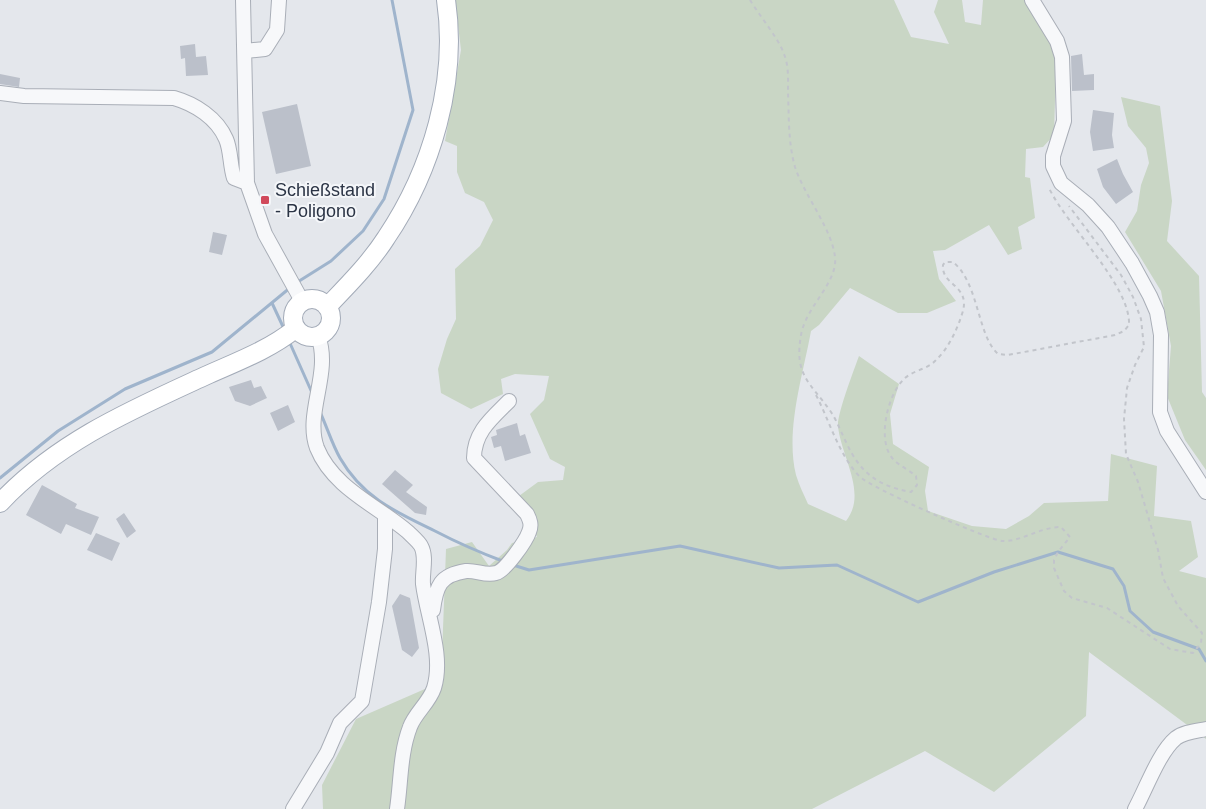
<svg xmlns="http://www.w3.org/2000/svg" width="1206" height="809" viewBox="0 0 1206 809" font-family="Helvetica,sans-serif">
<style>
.green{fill:#c9d6c5}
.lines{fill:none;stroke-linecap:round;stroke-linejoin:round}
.stream{stroke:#9fb4cc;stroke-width:3}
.building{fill:#bbc0ca}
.minor-casing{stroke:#a9aeb7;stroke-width:16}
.major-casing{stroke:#a3abb8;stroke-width:20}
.path{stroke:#c2c5cb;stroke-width:2;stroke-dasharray:4 4;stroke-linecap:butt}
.minor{stroke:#f7f8fa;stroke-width:14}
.major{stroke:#fff;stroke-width:18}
.poi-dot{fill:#d1495b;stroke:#f4f6f9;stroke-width:2}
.labels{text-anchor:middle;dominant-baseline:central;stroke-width:4;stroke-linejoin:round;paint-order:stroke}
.poi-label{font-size:18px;fill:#2b3445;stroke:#f4f6f9;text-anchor:start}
</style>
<rect width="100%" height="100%" fill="#e4e7ec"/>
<path class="green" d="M455,0H894L911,37L949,44L934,12L938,0H962L965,22L981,25L983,0H1040L1057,30L1054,135L1043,147L1026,149L1025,177L1030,178L1035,218L1018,227L1022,249L1008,255L989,225L945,250L933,251L939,279L956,301L927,313H898L850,288L819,325L811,331C803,375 785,431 796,475C799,485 804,495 808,504L846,521C868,493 841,457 838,426C837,414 854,370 859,356L899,384L890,414L893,444L929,467L925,491L928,511L972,526L1006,529L1029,516L1044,503L1108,501L1111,454L1157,466L1154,516L1191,521L1198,557L1179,571L1206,578V739L1089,652L1086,716L994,792L925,751L812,809H323L322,785L356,719L441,682L446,549L472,542L489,566L507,550L512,543L537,537L519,496L538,482L563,480L565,467L550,459L530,414L544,400L549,376L515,374L501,379L503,394L471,409L441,393L438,369L447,339L456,319L455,269L480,246L493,220L484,202L465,193L457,172V146L445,141L461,50Z
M1121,97L1160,106L1172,201L1167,241L1199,276L1202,392L1206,398V470L1185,440L1167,396L1171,346L1161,291L1125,232L1137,211L1141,185L1149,163L1146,148L1128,126Z"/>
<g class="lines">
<path class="stream" d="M296,283L331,261L363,231L384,199L413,110L392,0
M272,303L285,331
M289,341L313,395
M320,412C327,427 332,444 340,458C363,498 396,512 435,531C458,543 481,553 505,562
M0,478L58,431L125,389L212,352L291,287
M513,565L529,570L680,546L779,568L837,565L918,602L994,572L1058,552L1113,569L1124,586L1130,611L1153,632L1199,649L1206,661"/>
</g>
<path class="building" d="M195,44L196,57L206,56L208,75L186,76L185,58L181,59L180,46Z
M1082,54L1084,75L1094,74V90L1072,91L1071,56Z
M0,74L20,78L19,87L0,84Z
M297,104L311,166L276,174L262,112Z
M1093,110L1114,113L1112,135L1114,148L1093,151L1090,132Z
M1117,159L1123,174L1133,192L1116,204L1103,187L1097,169Z
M213,232L227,235L222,255L209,252Z
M251,380L254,388L261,386L267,398L250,406L235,401L229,387Z
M288,405L295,422L278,431L270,413Z
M517,423L520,436L525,434L531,453L505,461L501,446L494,448L491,437L497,435L496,430Z
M395,470L413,485L406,492L427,507L426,515L415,513L382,484Z
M42,485L77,504L75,508L99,517L91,535L66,524L61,534L26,515Z
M124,513L136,531L127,538L116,519Z
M96,533L120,543L112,561L87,550Z
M400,594L410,598L419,648L412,657L402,650L392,606Z"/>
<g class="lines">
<defs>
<path id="minor" d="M243,0L247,183L265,234L302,301
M1032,0L1057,41L1062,57L1064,121L1053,156V166L1061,183L1088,205L1108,227L1132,263L1150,296L1157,312L1161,335L1160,412L1167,431L1206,492
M245,51L265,49L277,30L279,0
M0,93L24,96L174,98C195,104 217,118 226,139C231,150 230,166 234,178L247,183
M318,336C332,373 304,413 317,448C333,488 378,506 408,532C412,536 419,542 421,546C427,557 422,572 423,584C427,616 444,656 434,688C429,703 415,713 410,727C400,753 401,782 397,809
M430,611L433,610C436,586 440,575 466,571C476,570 485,576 496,573C505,571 526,541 529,532C532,525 530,520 527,514L474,458C474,432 492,418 509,401
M293,809L327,753L340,723L362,701L379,602L385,549V517
M1135,809C1146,789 1159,752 1176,738C1184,732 1196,731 1206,729"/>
<path id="major" d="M293 318a19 19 0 1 1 38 0a19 19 0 1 1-38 0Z
M327,307C348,285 370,263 386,238C432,170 458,81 446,0
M0,503C57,442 131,410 205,376C236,362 269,350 295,329"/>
</defs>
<use href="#minor" class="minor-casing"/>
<use href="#major" class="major-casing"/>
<path class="path" d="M750,0C759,15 779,39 784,54C789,66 788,80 788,92C789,117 788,142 795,167C804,195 832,229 835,257C838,283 806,306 801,335C794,376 810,382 831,412C837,421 841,432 846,442C860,473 878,486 911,492L917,485L916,476C909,470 900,466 894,460C876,443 887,395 904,379C913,370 927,370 936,360C948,349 957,330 962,314C972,285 941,286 943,265L945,262H953C979,283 977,335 998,354L1008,355L1115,335L1124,331L1129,325C1131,286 1067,226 1049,188
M816,395C830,422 838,453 859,476C869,487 986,539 1002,541C1021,542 1040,527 1061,527L1070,537L1058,552L1054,560V568L1064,591L1072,598L1107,608L1170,649L1193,653L1201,643L1202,633L1178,606L1163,578L1158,550L1138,482L1126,454L1124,419L1127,388L1135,365L1144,347L1141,319L1133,297L1121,275L1069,206"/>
<use href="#minor" class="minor"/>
<use href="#major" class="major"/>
</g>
<rect class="poi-dot" x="260" y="195" width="10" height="10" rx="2.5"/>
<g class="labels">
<g class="poi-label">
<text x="275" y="190">Schießstand<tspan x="275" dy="21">- Poligono</tspan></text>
</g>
</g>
</svg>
